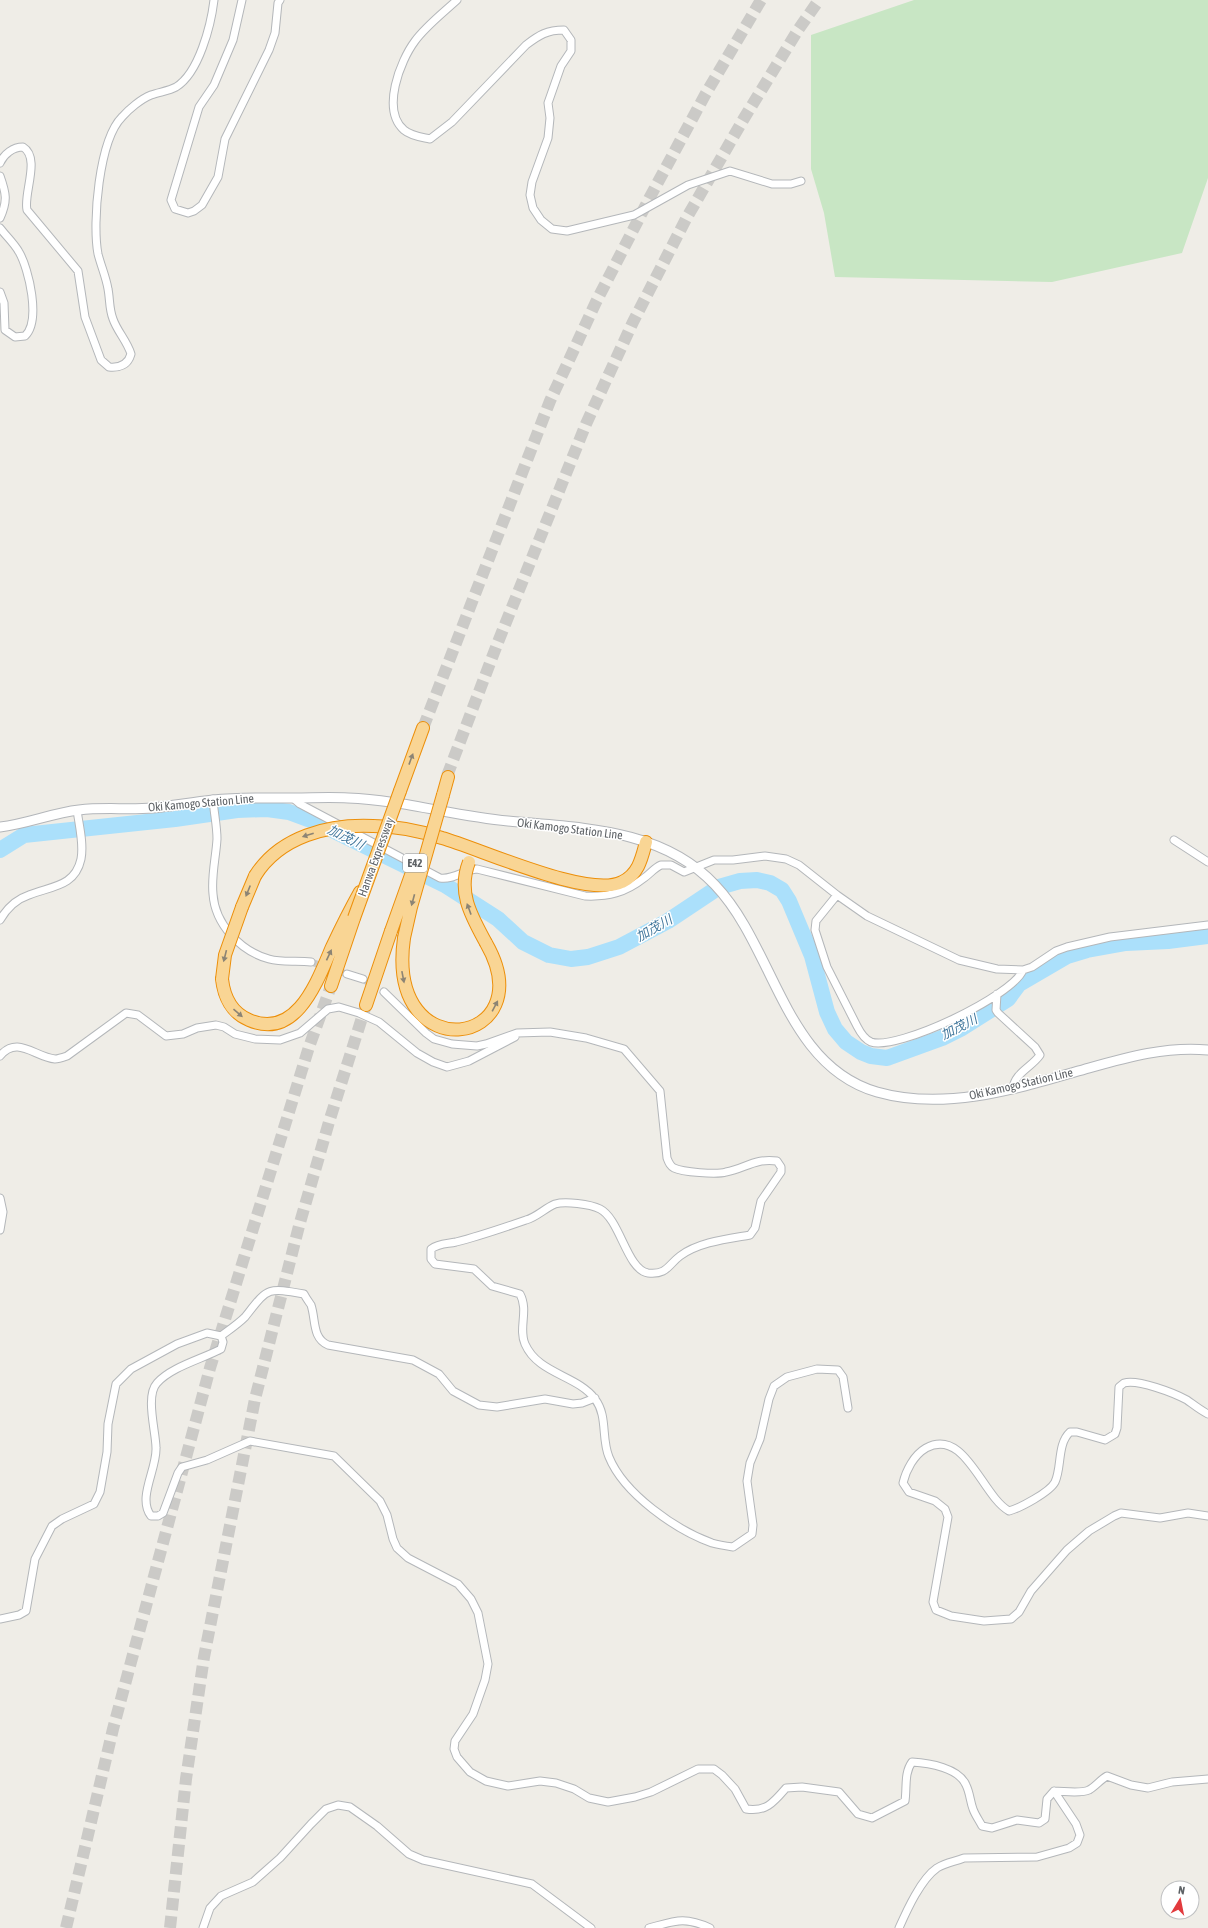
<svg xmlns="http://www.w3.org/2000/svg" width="1208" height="1928" viewBox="0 0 1208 1928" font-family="'Asap Condensed','Noto Sans JP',sans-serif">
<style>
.green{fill:#c8e6c4}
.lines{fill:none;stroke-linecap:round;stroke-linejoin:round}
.river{stroke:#abe0fb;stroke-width:16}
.street-tunnel{stroke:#cbcac7;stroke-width:7;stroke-dasharray:7 3.5;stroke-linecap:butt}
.highway-tunnel{stroke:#cbcac7;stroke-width:12;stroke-dasharray:12 6;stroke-linecap:butt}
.street-casing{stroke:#b4b7ba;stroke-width:9}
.secondary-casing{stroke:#b3b6ba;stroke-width:11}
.highway-casing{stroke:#ec8f0a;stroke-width:14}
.street{stroke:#fff;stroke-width:7}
.secondary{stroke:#fff;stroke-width:9}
.highway{stroke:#f9d594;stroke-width:12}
.highway-bridge-casing{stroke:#ec8f0a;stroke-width:14;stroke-linecap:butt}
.highway-bridge{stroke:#f9d594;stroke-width:12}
.oneway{fill:#8c8474}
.labels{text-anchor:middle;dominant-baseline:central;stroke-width:3;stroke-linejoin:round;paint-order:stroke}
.shield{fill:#fff;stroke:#8e9194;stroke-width:1}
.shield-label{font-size:11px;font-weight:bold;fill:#5e6266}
.street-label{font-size:12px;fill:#5e6266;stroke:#fff}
.water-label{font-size:13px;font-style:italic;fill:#41779c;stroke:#fff}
</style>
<rect width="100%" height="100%" fill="#efede7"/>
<path class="green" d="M914,0H1208V178L1182,253L1052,282L835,277L824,213L811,169V35Z"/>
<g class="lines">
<path class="river" d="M0,850L24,835L175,819L237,810L267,809L289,812L316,822L445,885L498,919L523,942L549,955L571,959L588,957L619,947L668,921L719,887L740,881L757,880L770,883L782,890L789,901L812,956L827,1012L835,1029L846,1042L861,1052L871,1056L887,1058L942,1038L962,1028L1008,999L1019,984L1067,956L1087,950L1126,943L1168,941L1208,936"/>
<path class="street-tunnel" d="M311,962L347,974
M363,979L384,992"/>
<path class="highway-tunnel" d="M423,728L550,401L596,302L650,197L705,95L761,0
M447,776L498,642L586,424L633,322L686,219L743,120L798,30L819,0
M66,1928L113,1729L210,1368L309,1047L331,986
M170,1928L186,1779L204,1657L255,1399L299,1226L329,1122L366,1005"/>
<defs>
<path id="street" d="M242,0L233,40L214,85L199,107L171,200L175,209L188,213L194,211L202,205L218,177L225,139L269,50L275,33L278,3L280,0
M457,0C443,13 426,26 415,41C400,61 381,110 404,130C411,136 421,137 430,139L452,122L526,45C539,35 547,30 564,30L571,40V51L561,66L548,103L550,118L548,138L532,182L530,195L533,208L541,220L552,229L567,231L634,215L688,185L730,171L772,184H791L801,181
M0,163C4,154 13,147 23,147C41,158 23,194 27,210L78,271L85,317L101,360L109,367C119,368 128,365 131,354C127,341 117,331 113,319C109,309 110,299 108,289C106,277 101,266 98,254C92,223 99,140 122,117C129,109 141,99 151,95C159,92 169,91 176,87C199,73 211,25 214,0
M0,176C6,193 8,201 0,218
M0,228C6,236 14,243 19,252C29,269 41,321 25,336L15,337L5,330L4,303L0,292
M293,798L300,804L440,878C454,880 463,870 477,869L585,896C608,897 625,893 644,878C650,874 654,868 661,865H671L684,872L714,860H733L765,856L786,859L799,865L837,895L867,916L959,960L997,969L1023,970L1032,967L1056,951L1067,947L1110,937L1208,925
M213,799C214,813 217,826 217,839C216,857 211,876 213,894C215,924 240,951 269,959C283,963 297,960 311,962
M1174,840L1208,862
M837,895L816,921L815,930L827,967L857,1026C860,1032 864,1039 871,1042C897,1051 1013,996 1023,970
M0,920C7,908 17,899 29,895C51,886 75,887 81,859C84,844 79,825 77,810
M347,974L363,979
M384,992L426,1033L434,1039L452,1044L477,1046L486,1044L517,1033L550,1032L586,1038L624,1049L660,1091L667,1158C669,1163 670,1166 674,1168C682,1172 717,1175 726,1172C746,1168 755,1158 777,1161L781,1167V1172L761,1201L755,1228L750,1235C727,1239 699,1242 680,1256C668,1265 667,1275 648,1273C627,1270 620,1219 600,1209C590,1204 565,1201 555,1204C545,1208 537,1217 526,1220C503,1228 480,1236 456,1242C447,1244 439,1243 431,1249V1259L435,1264L474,1269L492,1286L520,1294C529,1311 518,1328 525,1344C538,1374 577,1375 595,1399C608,1416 601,1438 609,1457C624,1494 676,1530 712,1543C719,1545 726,1546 733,1547L752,1534L753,1525L747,1481L750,1463L760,1439L769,1399L774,1386L787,1377L817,1369L838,1370L843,1377L848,1408
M997,994L996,1010L998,1013L1035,1047L1040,1055C1032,1067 1014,1073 1013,1089
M0,1056C17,1035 35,1057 55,1059C58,1059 64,1057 67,1056L126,1013L138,1015L166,1036L183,1034L197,1028L216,1025L224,1027L235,1034L255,1039L280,1040L300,1033L328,1009L339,1007L359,1013L379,1022L417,1053L433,1062L447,1067L469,1061L515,1037
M0,1198L3,1212L0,1230
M221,1336L223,1342L221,1349C202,1359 171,1367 157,1383C145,1396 156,1432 156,1448C157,1469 137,1498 151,1516H158L163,1513L178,1473L182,1467L207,1460L250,1441L334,1456L380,1501L387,1515L393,1539L397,1548L408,1558L458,1584L471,1599L478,1613L488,1664L485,1680L473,1714L455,1741L454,1749L457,1757L470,1772L486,1781L508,1786L540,1781L556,1783L574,1789L589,1798L608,1802L635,1797L651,1792L698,1769H714L722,1775L735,1789L746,1809C766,1812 773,1803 786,1788L802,1787L839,1792L858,1814L872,1818L905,1801C907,1787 904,1773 912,1762C929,1763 959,1768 966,1785C970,1793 970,1801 973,1809C975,1815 979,1820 982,1826L992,1828L1017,1820L1039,1823L1045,1819L1047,1799L1054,1791C1064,1791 1080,1794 1089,1790C1096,1786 1100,1780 1107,1776L1131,1785L1148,1788L1172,1782L1208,1779
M221,1336C229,1330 238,1324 245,1317C268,1288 266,1287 304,1294C306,1298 309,1302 311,1305C316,1320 312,1338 328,1345L413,1360L439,1374L453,1391L479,1405L497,1407L545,1399L573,1404L582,1403L595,1398
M1208,1414C1200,1410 1194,1405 1187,1400C1174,1393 1138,1379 1124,1383L1119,1387L1117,1428L1115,1434L1105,1440L1077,1432H1070C1057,1444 1062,1467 1055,1482C1050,1492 1020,1508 1009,1511C982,1496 965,1427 926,1448C914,1455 906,1470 903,1483L909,1492L935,1501L945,1509L948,1517L933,1602L936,1610L951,1616L984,1621L1011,1619L1019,1612L1031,1591L1067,1550L1089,1531L1114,1516L1121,1513L1160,1518L1188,1513L1208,1516
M0,1619L19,1615L26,1611L35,1559L52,1526L62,1519L94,1504L100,1492L107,1452L108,1424L116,1384L131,1369L177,1344L207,1333L221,1336
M203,1928L210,1908L221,1896L253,1882L280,1858L311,1824L326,1809L338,1805L350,1807L377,1826L409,1854L423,1860L532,1884L591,1928
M649,1928C675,1921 684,1916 710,1928
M899,1928C907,1910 921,1879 937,1868C947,1862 954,1862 964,1858L1037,1857L1069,1848L1077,1843L1080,1835L1076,1824L1054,1791"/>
<path id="secondary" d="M0,827C27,824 52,813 79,810C103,807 128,810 153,808C173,806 193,802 213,800C240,797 267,798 294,798C312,798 330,797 348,798C402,800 454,816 508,821C580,828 662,828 715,885C775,948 784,1065 877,1092C947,1112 1022,1087 1089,1068C1128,1057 1167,1046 1208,1050"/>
<path id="highway" d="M400,791L423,728
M443,795L448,777
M373,826C397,826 420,831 442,838C481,849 588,899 622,882C639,874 642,857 646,842
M242,907L255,876
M404,938C385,1072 545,1046 486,943
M222,979C224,997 232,1013 249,1020C297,1041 318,979 332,947C341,928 350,910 360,892
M331,986L354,918
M366,1005L391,931"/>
</defs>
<use href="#street" class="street-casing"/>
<use href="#secondary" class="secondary-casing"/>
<use href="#highway" class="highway-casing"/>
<use href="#street" class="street"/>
<use href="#secondary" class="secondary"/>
<use href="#highway" class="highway"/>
<defs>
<path id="highway-bridge" d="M469,862C457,893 472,917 486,943
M255,876C280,836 329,824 373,826
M354,918L400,791
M391,931L416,861
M404,938L411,907L443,795
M222,979L225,955L242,907"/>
</defs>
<use href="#highway-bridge" class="highway-bridge-casing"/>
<use href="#highway-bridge" class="highway-bridge"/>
</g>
<defs><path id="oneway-solid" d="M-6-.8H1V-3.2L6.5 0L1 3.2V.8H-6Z"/></defs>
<g class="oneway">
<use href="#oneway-solid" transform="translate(411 759) rotate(-70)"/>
<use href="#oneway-solid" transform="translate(308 835) rotate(162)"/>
<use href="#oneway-solid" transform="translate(248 891) rotate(112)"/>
<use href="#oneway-solid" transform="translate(413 900) rotate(105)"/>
<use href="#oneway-solid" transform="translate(469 909) rotate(-110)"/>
<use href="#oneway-solid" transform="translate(329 955) rotate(-65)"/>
<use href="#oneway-solid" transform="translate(225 956) rotate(104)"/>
<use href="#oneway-solid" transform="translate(403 977) rotate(79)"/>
<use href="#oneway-solid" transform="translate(495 1006) rotate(-62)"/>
<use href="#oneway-solid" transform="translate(238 1013) rotate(41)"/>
</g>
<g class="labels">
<rect class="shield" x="403" y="854" width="24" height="18" rx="3"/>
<g class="shield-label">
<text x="415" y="863">E42</text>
</g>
<g class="street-label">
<text transform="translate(201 803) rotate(-5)">Oki Kamogo Station Line</text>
<text transform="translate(570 829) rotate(7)">Oki Kamogo Station Line</text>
<text transform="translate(376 857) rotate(-70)">Hanwa Expressway</text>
<text transform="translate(1021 1084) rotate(-13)">Oki Kamogo Station Line</text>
</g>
<g class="water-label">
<text transform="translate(346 837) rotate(26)">加茂川</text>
<text transform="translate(654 928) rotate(-30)">加茂川</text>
<text transform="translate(959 1027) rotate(-27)">加茂川</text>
</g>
</g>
<g transform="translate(1180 1900) rotate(10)"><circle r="19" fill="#ffffff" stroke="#bfc0c2"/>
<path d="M0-3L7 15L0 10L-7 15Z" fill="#e23a3d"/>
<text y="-6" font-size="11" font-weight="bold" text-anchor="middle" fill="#5e6266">N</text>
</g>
</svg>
